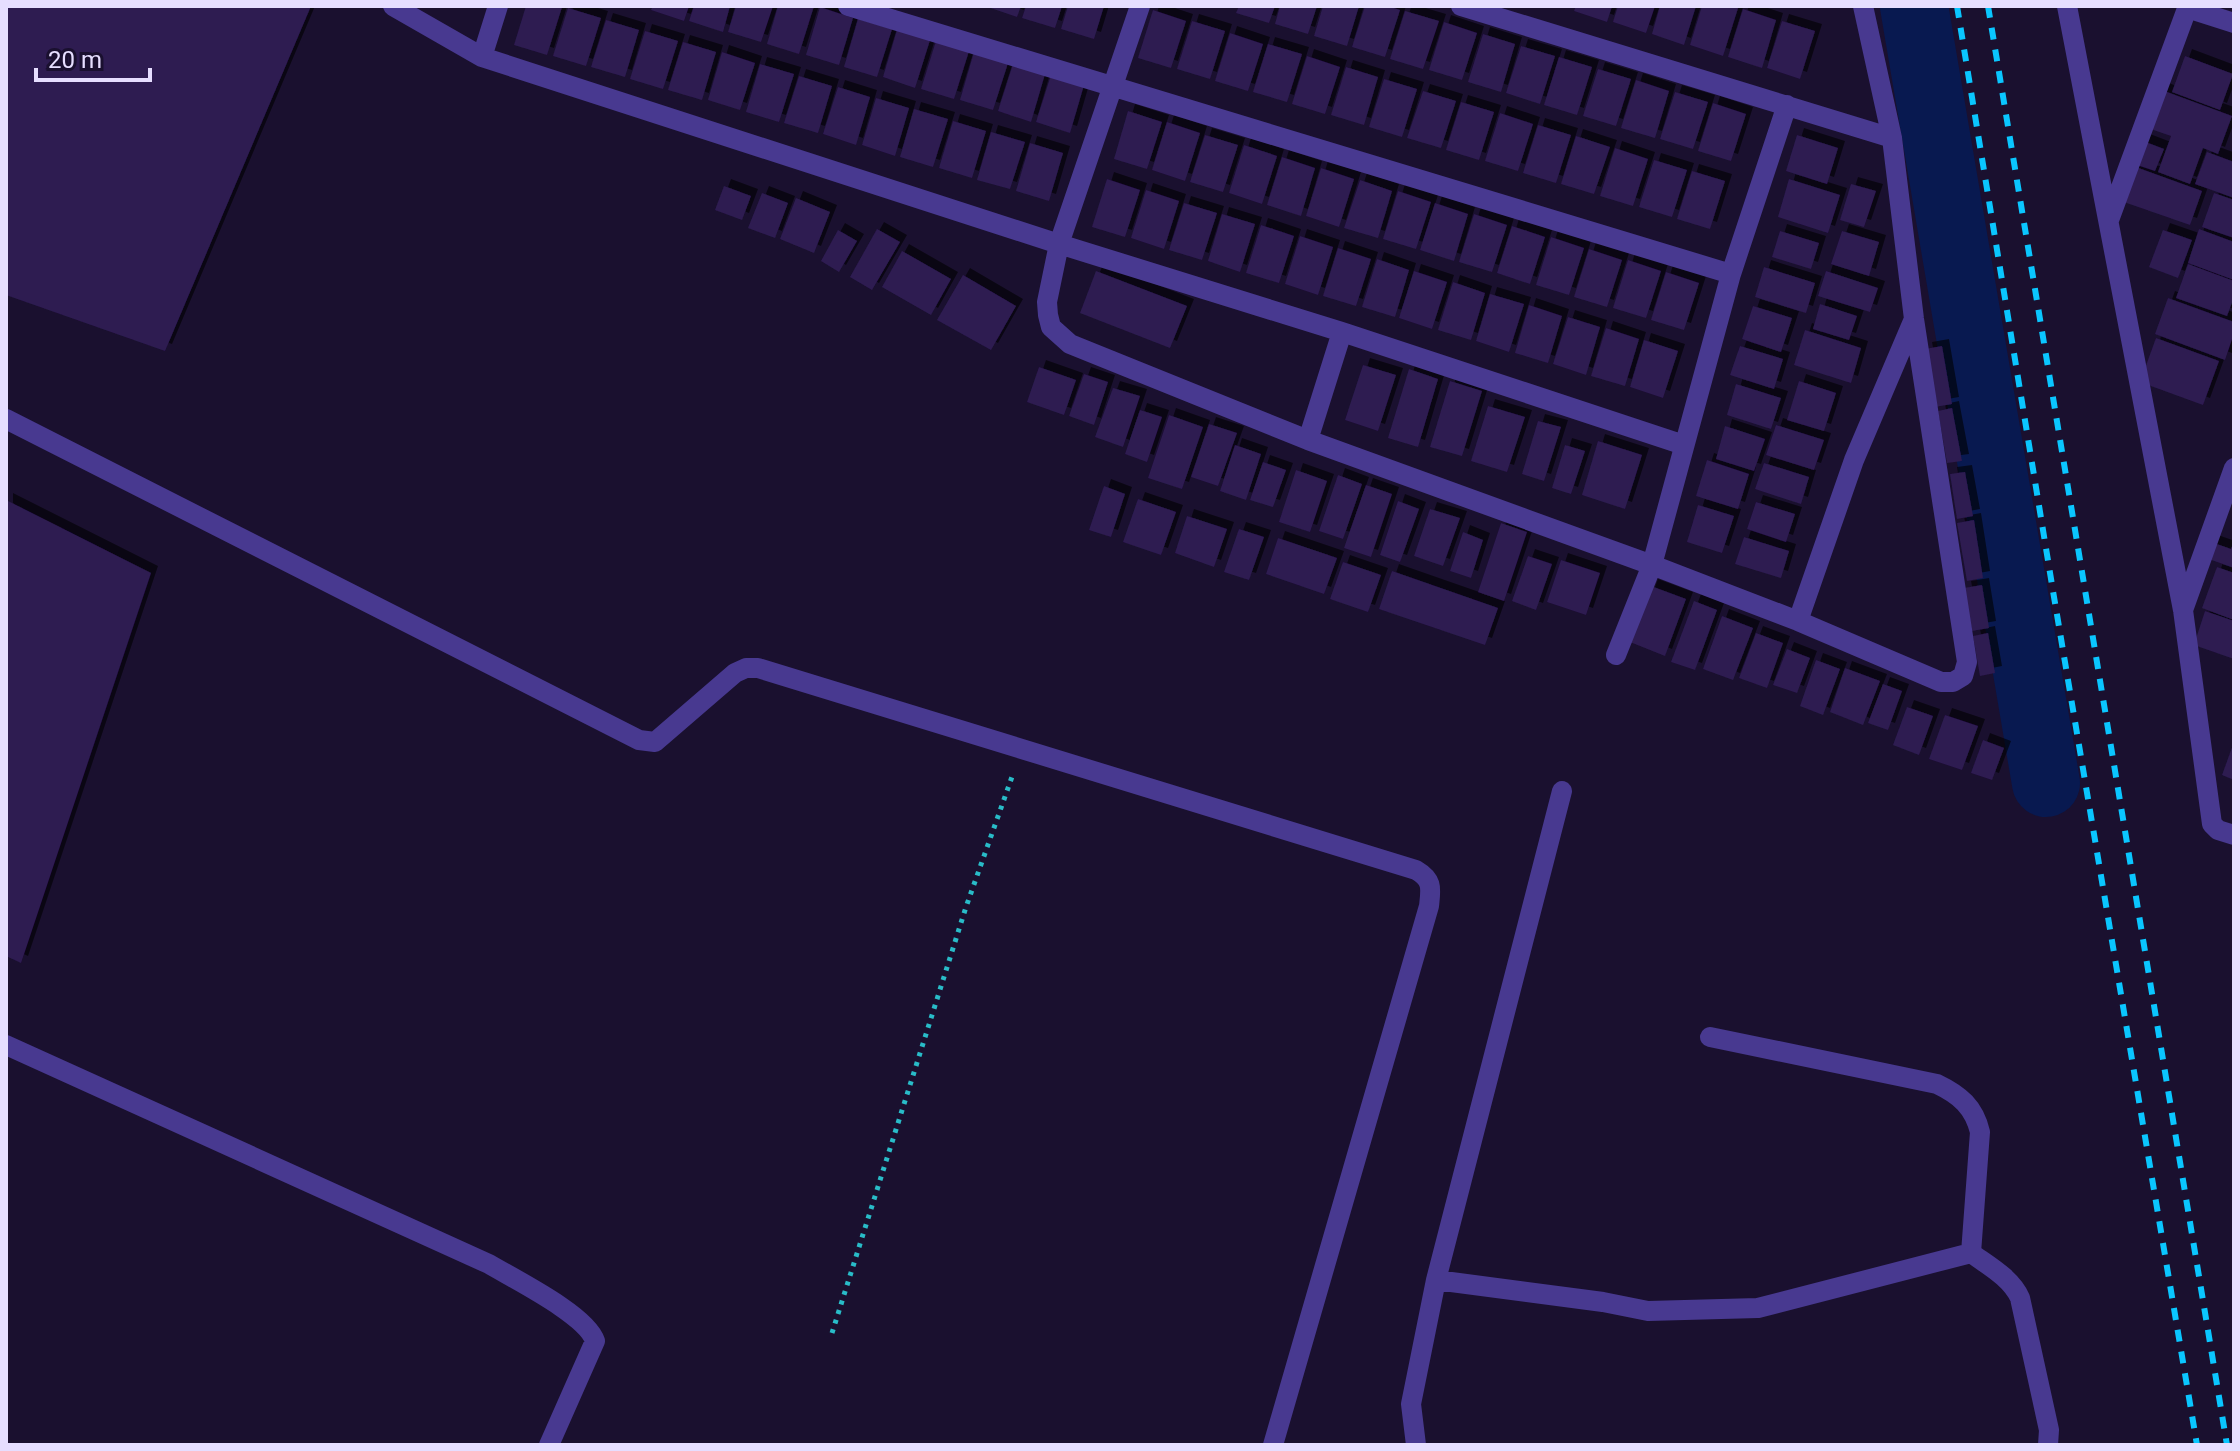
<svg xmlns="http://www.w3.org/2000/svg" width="2240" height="1451" viewBox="0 0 2240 1451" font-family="Roboto,sans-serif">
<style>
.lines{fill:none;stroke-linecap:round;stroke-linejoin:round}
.river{stroke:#081950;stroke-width:68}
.building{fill:#2d1b51;filter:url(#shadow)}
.path{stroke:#29bcc8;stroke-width:5;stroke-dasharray:4 6;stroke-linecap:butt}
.minor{stroke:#483990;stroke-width:20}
.rail{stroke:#0ac6ff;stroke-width:6;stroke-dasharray:12 10;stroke-linecap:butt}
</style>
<defs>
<filter id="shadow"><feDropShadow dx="7" dy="-7" stdDeviation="0" flood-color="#0009"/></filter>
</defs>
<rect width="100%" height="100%" fill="#1a102f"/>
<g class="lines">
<path class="river" d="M1914,6L2046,783"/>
</g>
<path class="building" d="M6,6H311L165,351L6,295Z
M526,6L562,7L547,55L514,45Z
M653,6H689L684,21L651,10Z
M694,6H730L723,32L689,21Z
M736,6H773L761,42L728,32Z
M778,6H814L799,54L767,44Z
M985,6H1021L1017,17Z
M1026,6H1062L1055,28L1022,18Z
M1068,6H1104L1094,39L1061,29Z
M1239,6H1275L1269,23L1236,13Z
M1280,6H1317L1308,34L1275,24Z
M1323,6H1359L1347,46L1314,36Z
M1365,6H1388L1400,10L1385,57L1352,47Z
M1576,6H1612L1607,22L1574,11Z
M1618,6H1655L1646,33L1613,22Z
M1660,6H1696L1684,45L1652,34Z
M1702,6H1731L1738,8L1723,56L1690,45Z
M820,7L853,18L839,65L806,55Z
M568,8L601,18L586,66L553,56Z
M1743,9L1776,20L1762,68L1728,57Z
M1153,10L1186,21L1171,68L1138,58Z
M1405,11L1439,21L1423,69L1390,59Z
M858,19L892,29L877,77L844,67Z
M606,20L639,30L625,77L591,67Z
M1192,21L1225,31L1210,79L1177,69Z
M1782,21L1815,31L1800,79L1767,68Z
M1444,22L1477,33L1462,80L1429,70Z
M897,30L930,40L915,88L883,77Z
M645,31L678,41L663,89L630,79Z
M1230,33L1263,44L1248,91L1215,81Z
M1483,34L1515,44L1501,92L1468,82Z
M936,41L969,51L954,99L921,89Z
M683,42L716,52L702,100L668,90Z
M1268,44L1302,54L1287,102L1253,92Z
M1521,46L1555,56L1540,104L1506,93Z
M722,52L755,63L740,110L708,100Z
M974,52L1008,63L993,110L960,100Z
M1307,56L1340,67L1325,114L1292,104Z
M2185,56L2233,74L2220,110L2172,92Z
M1559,57L1592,67L1577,115L1544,105Z
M760,64L794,74L779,122L746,112Z
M1013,64L1045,74L1031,122L998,111Z
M1346,67L1378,77L1364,125L1331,115Z
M1598,69L1631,79L1616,126L1583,116Z
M1051,75L1084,85L1070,133L1036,122Z
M799,76L832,86L818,133L784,123Z
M1384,79L1417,89L1402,137L1369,127Z
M1636,80L1669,91L1655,138L1621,128Z
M838,87L870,97L856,145L823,134Z
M2159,89L2232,116L2218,154L2203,148L2190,184L2158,172L2171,136L2145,127Z
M1423,91L1456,101L1441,148L1407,138Z
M1675,92L1708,102L1693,149L1660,139Z
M876,98L909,108L895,156L862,145Z
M1461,102L1494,112L1479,160L1446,150Z
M1713,103L1746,114L1731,161L1698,151Z
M914,109L948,119L933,167L900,157Z
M1128,111L1162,122L1147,169L1114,159Z
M1500,113L1533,124L1518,171L1485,161Z
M953,121L986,131L972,178L939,168Z
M1167,122L1200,133L1185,181L1152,170Z
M1538,125L1571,135L1556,183L1523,173Z
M991,132L1025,142L1010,189L977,180Z
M1205,135L1238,145L1223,192L1190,182Z
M1797,135L1838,148L1827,184L1786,171Z
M1576,136L1610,147L1594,194L1561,184Z
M2143,141L2164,149L2155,171L2134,164Z
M1030,143L1063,153L1049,201L1016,191Z
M1244,145L1277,156L1262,204L1229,193Z
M1615,148L1648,159L1633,206L1600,196Z
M2207,152L2234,162V198L2195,184Z
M1282,157L1315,168L1301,216L1267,205Z
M1654,160L1687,170L1672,217L1639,207Z
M2133,166L2202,191L2190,225L2121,201Z
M1321,168L1354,179L1339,227L1306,216Z
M1692,171L1725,181L1710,229L1677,219Z
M1107,179L1140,190L1125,237L1092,227Z
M1789,179L1840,195L1828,233L1778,217Z
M1360,180L1392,191L1378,238L1344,228Z
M1851,184L1876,191L1864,227L1840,220Z
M724,186L751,196L742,220L715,210Z
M1146,190L1179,201L1164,249L1131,238Z
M1398,191L1431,202L1416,249L1383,239Z
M762,193L788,203L775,238L748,228Z
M2214,193L2234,200V238L2202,227Z
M796,198L830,212L814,253L780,239Z
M1184,203L1217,213L1202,260L1169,250Z
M1435,203L1468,214L1454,261L1420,250Z
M1222,214L1255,224L1240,272L1208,261Z
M1474,214L1507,225L1492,272L1459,262Z
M1261,225L1294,236L1279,283L1246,273Z
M1512,226L1545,237L1530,284L1497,273Z
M877,229L900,242L872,290L850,277Z
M2199,229L2234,242V280L2188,263Z
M838,230L857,241L839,272L821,261Z
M2163,230L2192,240L2178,278L2149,267Z
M1780,231L1819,243L1811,269L1772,257Z
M1842,231L1879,242L1869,276L1831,264Z
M1300,236L1333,247L1318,295L1285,284Z
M1551,237L1584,248L1569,295L1536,285Z
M1338,248L1371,259L1356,306L1323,296Z
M1589,249L1622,260L1607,307L1574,297Z
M902,251L951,279L931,315L882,287Z
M1377,259L1409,270L1395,317L1362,307Z
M1628,260L1661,271L1646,318L1613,308Z
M2188,264L2234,281V297L2227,316L2176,298Z
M1764,267L1815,283L1806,313L1755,297Z
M1096,271L1187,306L1170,348L1080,313Z
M1414,271L1447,282L1432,329L1399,318Z
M1826,271L1878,288L1870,312L1818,296Z
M1666,272L1699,283L1684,330L1651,320Z
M963,275L1016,306L991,350L937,320Z
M1453,282L1485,293L1471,340L1438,330Z
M1490,294L1524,304L1509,352L1476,341Z
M2168,298L2234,322V333L2225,360L2155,334Z
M1820,304L1857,316L1849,340L1813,329Z
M1529,305L1562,316L1548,363L1515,353Z
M1753,306L1792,318L1781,352L1742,339Z
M1568,317L1600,327L1586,375L1553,364Z
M1606,328L1639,339L1625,386L1591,376Z
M1805,330L1861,348L1851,383L1794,365Z
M2156,338L2219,361L2203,405L2140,382Z
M1644,340L1678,351L1663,398L1630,387Z
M1740,346L1783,359L1774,389L1730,375Z
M1942,346L1952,404L1935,407L1925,349Z
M1363,365L1396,375L1378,431L1345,420Z
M1039,367L1076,380L1064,415L1027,402Z
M1409,369L1438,379L1418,447L1388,438Z
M1084,374L1108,382L1094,425L1069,416Z
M1450,381L1482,391L1462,456L1430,447Z
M1799,381L1836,393L1824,431L1787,420Z
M1736,384L1781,398L1771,429L1727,415Z
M1113,388L1140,396L1123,447L1095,437Z
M1488,406L1525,417L1507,472L1471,461Z
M1952,408L1962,461L1947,463L1938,411Z
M1140,410L1162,417L1147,462L1125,454Z
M1169,415L1203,427L1182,489L1148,478Z
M1538,421L1561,427L1544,481L1522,474Z
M1209,424L1237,433L1218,486L1191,477Z
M1776,425L1824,440L1814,470L1766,455Z
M1725,426L1765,439L1754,471L1716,459Z
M1598,441L1642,455L1625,509L1582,495Z
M1235,445L1261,454L1246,500L1220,491Z
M1565,445L1585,451L1571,494L1552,488Z
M1707,460L1749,474L1738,509L1696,496Z
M1263,462L1286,470L1273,507L1250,500Z
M1764,463L1809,477L1801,504L1755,489Z
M1296,470L1327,481L1310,532L1279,522Z
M1965,472L1973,516L1957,519L1950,474Z
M1338,475L1362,484L1343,539L1319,531Z
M1366,485L1392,494L1371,557L1344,548Z
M1104,486L1125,494L1111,537L1089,530Z
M1138,499L1176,512L1161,555L1123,542Z
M6,500L151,573L21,963L6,956Z
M1398,501L1419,509L1400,562L1380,555Z
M1756,502L1795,514L1786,542L1747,529Z
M1698,505L1734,516L1722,553L1687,542Z
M1430,509L1460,518L1443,566L1414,556Z
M1187,516L1227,529L1214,567L1175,553Z
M1974,520L1983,578L1967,581L1957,523Z
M1501,523L1527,532L1504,601L1478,592Z
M1239,529L1264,537L1249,580L1224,572Z
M1463,532L1483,540L1471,578L1450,571Z
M1744,537L1789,551L1781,578L1735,564Z
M1278,538L1337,558L1324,594L1266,574Z
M2234,541V568L2206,558L2211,542L2231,549Z
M1528,556L1552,564L1536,610L1512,601Z
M1561,560L1600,573L1586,615L1547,602Z
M1343,562L1381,575L1368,612L1330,599Z
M2217,567L2234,573V620L2202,608Z
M1392,571L1498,608L1485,645L1379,609Z
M1982,585L1989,628L1972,631L1964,588Z
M1651,586L1686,599L1665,656L1630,642Z
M1694,601L1717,610L1695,670L1671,662Z
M2205,611L2234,621V659L2194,645Z
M1722,616L1753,628L1733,680L1703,669Z
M1756,633L1783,643L1767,688L1739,678Z
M1988,633L1995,673L1980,676L1973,636Z
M1787,649L1810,658L1797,693L1773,685Z
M1816,660L1840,669L1823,715L1800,706Z
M1845,668L1880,681L1863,725L1830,712Z
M1883,684L1902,691L1888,730L1868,723Z
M1907,707L1933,716L1919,755L1893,745Z
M1945,715L1978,726L1962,770L1929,759Z
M1983,740L2004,748L1992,780L1971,773Z
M2234,742V780L2222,775Z"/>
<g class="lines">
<path class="path" d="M832,1333L966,907L1013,774"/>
<path class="minor" d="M393,6L482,57L1059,244L1342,332L1684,445
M848,6L1731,274
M1140,6L1059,244L1047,302L1048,315L1051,327L1070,344L1308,440L1652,565L1798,621L1941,682H1953L1963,676L1967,662L1914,319L1892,138L1863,6
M1461,6L1892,138
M2067,6L2183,610L2212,824L2218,830L2234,835
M2187,8L2234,23
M482,57L498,6
M2109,220L2188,6
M6,419L639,740L655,742L735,673L746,668H758L1416,870C1433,880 1431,888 1429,906L1273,1445
M1308,440L1342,332
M2183,610L2234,468
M1798,621L1854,460L1914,319
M1616,655L1652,565L1731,274L1787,105
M6,1045L489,1264C514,1279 587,1315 595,1341L549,1445
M1971,1253C1989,1266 2011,1278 2020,1298L2049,1430L2048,1445
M1436,1280L1603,1302L1648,1311L1758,1308L1971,1253L1980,1132C1974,1107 1960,1095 1937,1084L1710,1037
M1416,1445L1411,1404L1436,1280L1562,791"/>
<path class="rail" d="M1957,6L2053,591L2197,1445
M1988,6L2227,1445"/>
</g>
<rect width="2240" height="1451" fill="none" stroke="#e6deff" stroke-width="16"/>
<path d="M36 68v12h114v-12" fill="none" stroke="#e6deff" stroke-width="4"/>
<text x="48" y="68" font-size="24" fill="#e6deff" stroke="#1a102f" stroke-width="6" paint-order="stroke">20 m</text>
</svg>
